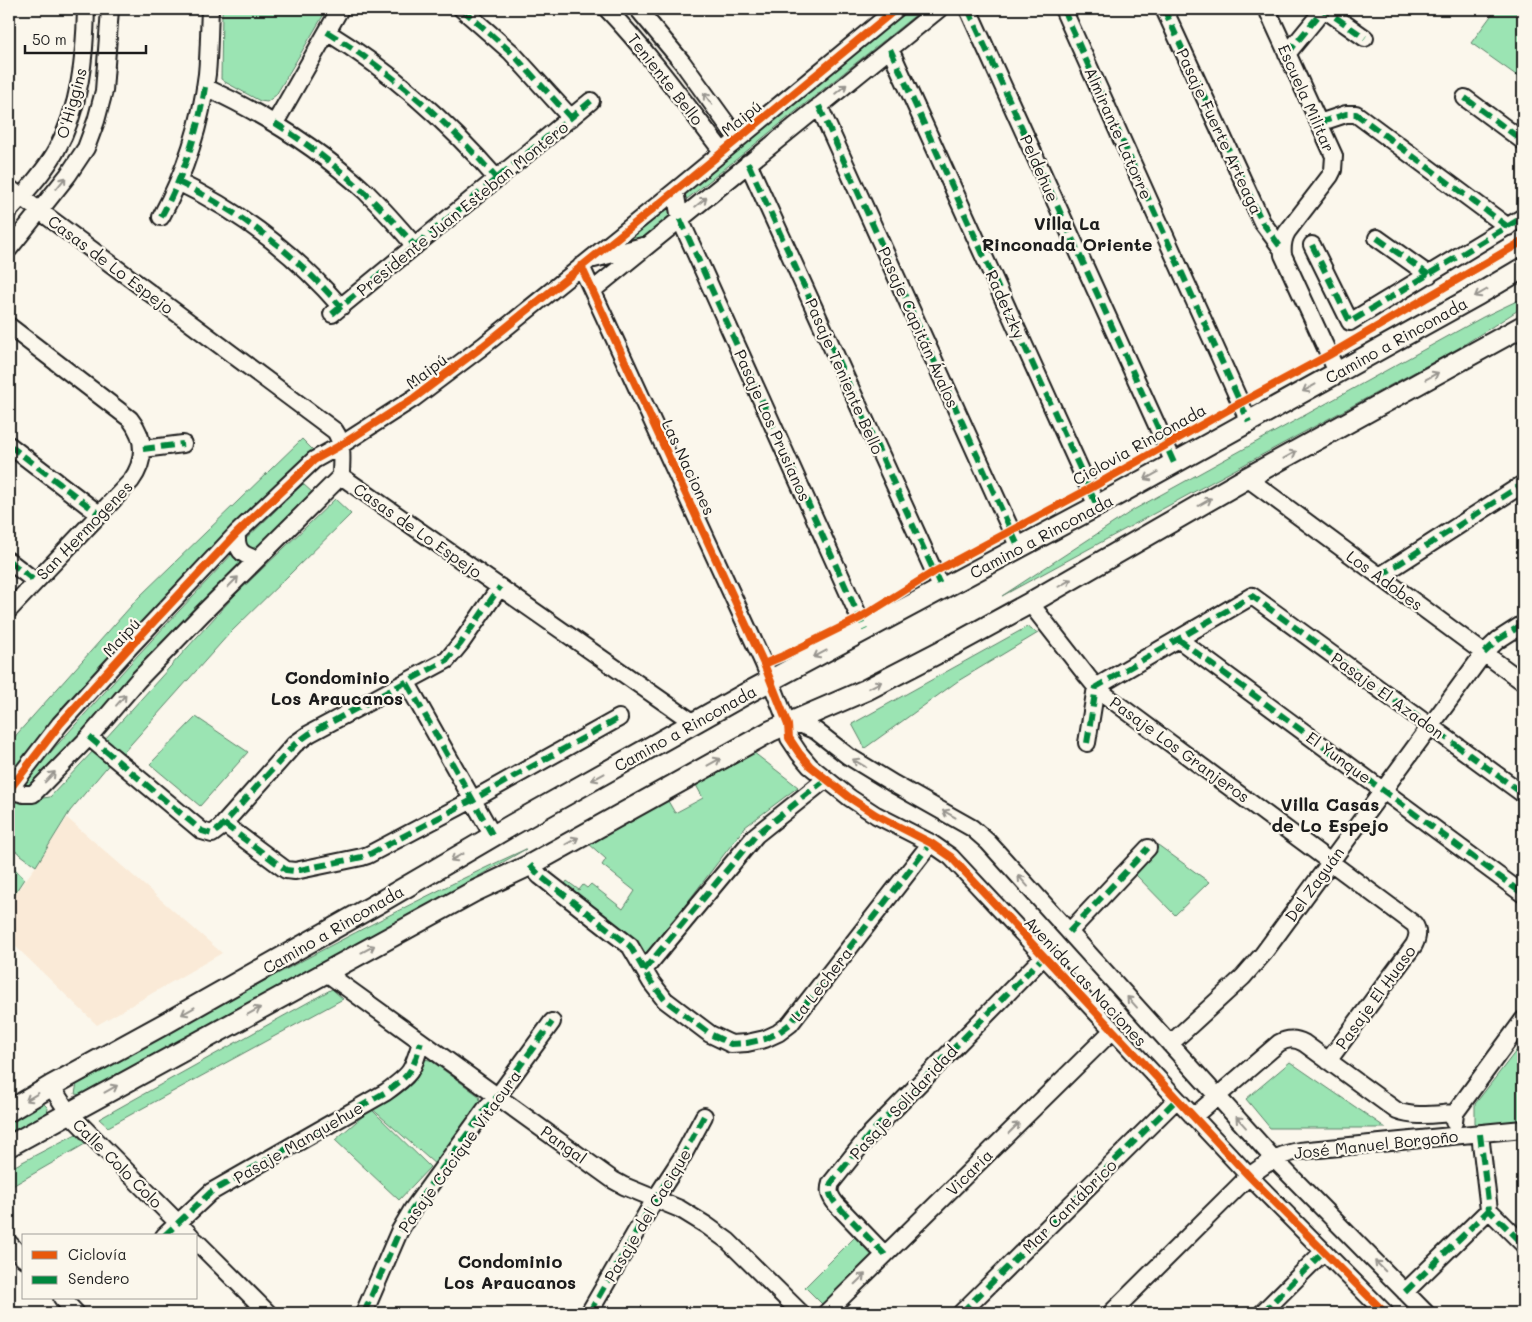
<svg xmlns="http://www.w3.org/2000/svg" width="1532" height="1322" viewBox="0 0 1532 1322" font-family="Mali,sans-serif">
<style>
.built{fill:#faead7}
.green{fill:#9be4b3;stroke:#5c8068}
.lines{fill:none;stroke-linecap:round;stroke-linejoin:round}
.minor-casing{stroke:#1c1c1c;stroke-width:20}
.major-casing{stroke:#1c1c1c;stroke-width:24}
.minor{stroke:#fbf7ec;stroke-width:16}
.major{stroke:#fbf7ec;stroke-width:20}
.quiet{stroke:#00873e;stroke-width:6;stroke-dasharray:12 6;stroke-linecap:butt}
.cycleway-casing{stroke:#fbf7ec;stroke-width:11}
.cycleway{stroke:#e8590c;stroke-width:8}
.oneway{stroke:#97948e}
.labels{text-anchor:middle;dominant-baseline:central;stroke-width:4.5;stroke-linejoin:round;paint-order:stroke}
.street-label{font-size:16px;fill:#1c1c1c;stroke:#fbf7ec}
.neighbourhood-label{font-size:18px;font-weight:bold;fill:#1c1c1c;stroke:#fbf7ec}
</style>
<rect width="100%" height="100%" fill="#fbf7ec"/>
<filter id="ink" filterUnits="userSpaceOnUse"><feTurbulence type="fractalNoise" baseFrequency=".02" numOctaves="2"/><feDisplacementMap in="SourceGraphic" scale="10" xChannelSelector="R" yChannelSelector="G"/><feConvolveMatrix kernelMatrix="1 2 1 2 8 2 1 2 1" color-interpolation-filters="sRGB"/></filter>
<g filter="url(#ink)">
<path class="built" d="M67,818L222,953L97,1025L9,940V902L36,866Z"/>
<path class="green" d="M222,9H327L276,95L267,102L260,101L225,82L221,79Z
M904,9H923L687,199L684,198L681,191Z
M1496,9H1523V80L1471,43Z
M665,206L668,208L671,211L669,218L643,239L621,241Z
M1523,298V307L1457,349L1002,596L1135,509L1483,317Z
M302,439L315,452L91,679L9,775V746L17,734L140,596Z
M303,484L313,493L256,550L246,548L245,540Z
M335,499L351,514L229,634L123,753L105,739L234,596Z
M234,552L243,562L182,622L86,730L30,787L23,783L138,655Z
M1027,627L1038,633L958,681L865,748L852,724Z
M196,717L248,752L200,806L150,764Z
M95,749L111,762L70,811L36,866L9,846V803L50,797Z
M753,752L798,787L745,827L647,955L563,887L567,881L579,890L583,885L587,888L591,884L623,909L635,891L602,865L606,859L589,844L668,801L675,813L703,798L696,785Z
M1158,845L1209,882L1175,915L1134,873Z
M526,849L330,961L82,1095L75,1094L77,1083C225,1003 372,919 526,849Z
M9,862L24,879L9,902Z
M332,989L343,999L108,1127L99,1119Z
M1523,1042V1124L1475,1128V1104Z
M423,1059L430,1060L479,1096L481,1105L436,1165L370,1107Z
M1290,1062L1386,1128H1270L1246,1099Z
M38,1104H44L48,1108L47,1115L9,1135V1121Z
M371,1109L430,1167L399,1200L335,1140Z
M76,1134L85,1144L14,1185L9,1192V1169Z
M855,1237L875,1257L825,1307L805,1287Z"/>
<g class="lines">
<defs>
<path id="minor" d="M462,9L511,52L571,118
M607,9C649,53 685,103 722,151
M638,9L682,62L737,138
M968,9L1174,463
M1063,9L1249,422
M1164,9L1262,222L1282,249
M1267,9L1334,156L1333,170L1330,176L1287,232C1283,239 1282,246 1283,255L1337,372
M327,32C392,72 447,121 497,179
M890,49L1097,506
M1287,54L1324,9L1365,38
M205,87C264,114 318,148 366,192C383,209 399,227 415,246
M1465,98L1523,141
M819,106L1019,548
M275,123L340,9
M1319,123L1346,114H1356L1508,227
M748,163L942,589
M178,182C241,212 295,254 341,307
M9,188L335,431C344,444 341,461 341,476
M675,191L680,219L865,630
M9,211C25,192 44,173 56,151C80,108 85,57 86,9
M161,217C185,173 201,124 207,74C209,53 209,31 210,9
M1377,238L1429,275
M1312,245L1350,322L1523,217
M9,249L68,175L86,148L96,121L104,91L110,9
M594,259L643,246
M581,266L764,664L788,725L789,738L799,753L810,766L850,798L876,815L931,843L951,857L1249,1176L1385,1313
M593,290L939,9
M332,314L591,101
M9,326L130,419C146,439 146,460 131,481L9,610
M9,445L99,514
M143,449L183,444
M341,476L694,723
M1247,478L1523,682
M237,533C236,550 241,555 257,559
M9,561L35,581
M1380,576L1523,484
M1030,603L1087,676L1096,687L1108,697L1414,924C1419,931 1418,937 1414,945L1328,1061
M1178,639L1523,894
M407,683L493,836
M788,725H802L816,731L848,756L894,784L972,828L988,842L1273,1158L1426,1313
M89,737L202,831L212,834L220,828L295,744L309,734L447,660L461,643L500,587
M1087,743L1096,687L1252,596L1523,794
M9,790L60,724L127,650L237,533L314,460L341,445L414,398L483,346L675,191L896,9
M9,790L24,794H33L89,737L138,680L202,614L341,476
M224,824L286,870L295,871L362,857L368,855L474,799L619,718
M530,865L540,876L630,946L651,982L665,1000L710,1034L731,1044L747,1043L765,1039L778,1033L790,1024L931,843
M1069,932L1148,848
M644,970L756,835L826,779
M325,972L613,1180L624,1186L680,1209L706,1225L728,1241L801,1313
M1170,1044L1243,977L1263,954L1484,653L1498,640L1523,624
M51,1086L68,1112L191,1236
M1193,1117L1279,1043C1288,1038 1295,1038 1304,1043L1397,1111C1415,1118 1436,1114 1455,1113
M1454,1122L1455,1113L1523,1020
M1480,1134L1489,1210L1523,1244
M164,1236L211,1192L386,1092C412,1073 412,1072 421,1042
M196,1241L268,1313
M9,1243L24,1259
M885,1255L836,1204C830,1196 828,1192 831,1183L871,1133L1044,956
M1405,1292L1489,1210
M62,1298L76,1313
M364,1313L399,1232L412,1210L487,1107L498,1096L552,1022
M589,1313L655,1199L681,1159L704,1116
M826,1313L1113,1030
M961,1313L1177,1099
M1111,1313L1249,1176C1268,1163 1276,1155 1299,1151L1523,1129
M1262,1313L1323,1252"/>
<path id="major" d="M9,1111L51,1086L166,1023L382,901L512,825L747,693L1097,506L1479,294L1523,268
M9,1146L473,892L530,865L771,731L866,690L955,644L1030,603L1247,478L1523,326"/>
</defs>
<use href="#minor" class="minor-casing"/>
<use href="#major" class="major-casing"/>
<use href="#minor" class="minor"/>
<use href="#major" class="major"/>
<path class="quiet" d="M462,9L511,52L571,118
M968,9L1174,463
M1063,9L1249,422
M1164,9L1262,222L1282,249
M327,32C392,72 447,121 497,179
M890,49L1097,506
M1287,54L1324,9L1365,38
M1465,98L1523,141
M819,106L1019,548
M275,123C330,158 373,197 415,246
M1319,123L1346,114H1356L1508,227
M748,163L942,589
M178,182C241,212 295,254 341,307
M161,217C183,177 198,132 205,87
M680,219L865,630
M1377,238L1429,275
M1312,245L1350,322L1523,217
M332,314L591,101
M9,445L99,514
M143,449L183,444
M9,561L35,581
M1380,576L1523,484
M1178,639L1523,894
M1484,653L1498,640L1523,624
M407,683L493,836
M89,737L202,831L212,834L220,828L295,744L309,734L447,660L461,643L500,587
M1087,743L1096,687L1252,596L1523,794
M224,824L286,870L295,871L362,857L368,855L474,799L619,718
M530,865L540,876L630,946L651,982L665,1000L710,1034L731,1044L747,1043L765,1039L778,1033L790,1024L931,843
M1069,932L1148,848
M644,970L756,835L826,779
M1480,1134L1489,1210L1523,1244
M164,1236L211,1192L386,1092C412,1073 412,1072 421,1042
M885,1255L836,1204C830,1196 828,1192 831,1183L871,1133L1044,956
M1405,1292L1489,1210
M364,1313L399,1232L412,1210L487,1107L498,1096L552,1022
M589,1313L655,1199L681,1159L704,1116
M961,1313L1177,1099
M1262,1313L1323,1252"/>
<defs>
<path id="cycleway" d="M581,266L764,664L788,725L789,738L799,753L810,766L850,798L876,815L931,843L951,857L1249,1176L1385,1313
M764,664L783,656L860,618L934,572L1089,489L1240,403L1329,355L1523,241
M9,790L60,724L127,650L237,533L314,460L341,445L414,398L483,346L675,191L896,9"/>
</defs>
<use href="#cycleway" class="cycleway-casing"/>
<use href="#cycleway" class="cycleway"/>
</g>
<defs><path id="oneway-shaft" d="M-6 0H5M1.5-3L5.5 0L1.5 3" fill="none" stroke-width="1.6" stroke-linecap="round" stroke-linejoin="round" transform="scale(1.25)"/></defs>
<g class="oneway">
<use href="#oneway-shaft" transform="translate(841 89) rotate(-39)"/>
<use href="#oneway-shaft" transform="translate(708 99) rotate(-126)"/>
<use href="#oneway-shaft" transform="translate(61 183) rotate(-51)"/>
<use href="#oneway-shaft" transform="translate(701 202) rotate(-39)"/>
<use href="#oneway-shaft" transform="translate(1481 293) rotate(150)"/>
<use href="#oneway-shaft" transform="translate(1432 376) rotate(-29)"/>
<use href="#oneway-shaft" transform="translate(1309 388) rotate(151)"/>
<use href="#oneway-shaft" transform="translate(1290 455) rotate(-29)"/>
<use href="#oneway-shaft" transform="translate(1151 476) rotate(151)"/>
<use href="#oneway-shaft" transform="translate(1205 502) rotate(-30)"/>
<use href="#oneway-shaft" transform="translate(233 582) rotate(-45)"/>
<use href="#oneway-shaft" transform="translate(1065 583) rotate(-30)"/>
<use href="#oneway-shaft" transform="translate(820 654) rotate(152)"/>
<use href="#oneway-shaft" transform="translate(875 685) rotate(-27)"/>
<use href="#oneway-shaft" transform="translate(121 700) rotate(-49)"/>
<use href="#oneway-shaft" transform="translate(714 762) rotate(-29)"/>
<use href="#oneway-shaft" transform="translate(859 763) rotate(-149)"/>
<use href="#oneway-shaft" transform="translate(50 777) rotate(-46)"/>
<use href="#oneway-shaft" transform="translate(598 777) rotate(151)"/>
<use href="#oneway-shaft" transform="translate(949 814) rotate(-151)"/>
<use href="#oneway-shaft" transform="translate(572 841) rotate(-29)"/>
<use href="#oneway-shaft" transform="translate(457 857) rotate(150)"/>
<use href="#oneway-shaft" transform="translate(1023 881) rotate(-132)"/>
<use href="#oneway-shaft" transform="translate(368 949) rotate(-28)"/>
<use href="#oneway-shaft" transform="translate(1132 1002) rotate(-132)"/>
<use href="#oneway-shaft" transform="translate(188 1011) rotate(151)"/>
<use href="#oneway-shaft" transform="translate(254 1011) rotate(-29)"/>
<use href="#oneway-shaft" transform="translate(111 1089) rotate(-29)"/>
<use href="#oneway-shaft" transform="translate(32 1097) rotate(149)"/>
<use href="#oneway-shaft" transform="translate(1241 1122) rotate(-132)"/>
<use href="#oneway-shaft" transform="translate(1014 1128) rotate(-45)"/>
<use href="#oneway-shaft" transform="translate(1380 1266) rotate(-135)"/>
<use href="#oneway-shaft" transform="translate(860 1279) rotate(-44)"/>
</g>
</g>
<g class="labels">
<g class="street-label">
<text transform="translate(666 79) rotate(52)">Teniente Bello</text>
<text transform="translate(1307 98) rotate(66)">Escuela Militar</text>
<text transform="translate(71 103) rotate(-74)">O'Higgins</text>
<text transform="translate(741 118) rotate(-39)">Maipú</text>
<text transform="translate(1220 131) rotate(65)">Pasaje Fuerte Arteaga</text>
<text transform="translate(1119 133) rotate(66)">Almirante Latorre</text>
<text transform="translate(1040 168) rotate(66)">Peldehue</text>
<text transform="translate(462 208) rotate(-39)">Presidente Juan Esteban Montero</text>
<text transform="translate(111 264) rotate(37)">Casas de Lo Espejo</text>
<text transform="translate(1006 304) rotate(66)">Radetzky</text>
<text transform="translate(919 327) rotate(66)">Pasaje Capitán Ávalos</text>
<text transform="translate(1396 340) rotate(-29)">Camino a Rinconada</text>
<text transform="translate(426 371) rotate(-37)">Maipú</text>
<text transform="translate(845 376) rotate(66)">Pasaje Teniente Bello</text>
<text transform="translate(773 425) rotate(66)">Pasaje Los Prusianos</text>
<text transform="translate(1139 444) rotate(-29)">Ciclovia Rinconada</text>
<text transform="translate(689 467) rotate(65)">Las Naciones</text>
<text transform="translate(84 530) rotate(-46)">San Hermogenes</text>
<text transform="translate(418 530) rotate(35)">Casas de Lo Espejo</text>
<text transform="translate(1041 536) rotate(-28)">Camino a Rinconada</text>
<text transform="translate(1385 580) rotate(36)">Los Adobes</text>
<text transform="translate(121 637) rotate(-47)">Maipú</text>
<text transform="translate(1388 695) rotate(36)">Pasaje El Azadon</text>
<text transform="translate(685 728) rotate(-29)">Camino a Rinconada</text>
<text transform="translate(1180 749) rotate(36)">Pasaje Los Granjeros</text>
<text transform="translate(1339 757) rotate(36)">El Yunque</text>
<text transform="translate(1314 884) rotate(-54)">Del Zaguán</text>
<text transform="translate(333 929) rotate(-30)">Camino a Rinconada</text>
<text transform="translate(1086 981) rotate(47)">Avenida Las Naciones</text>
<text transform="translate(821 984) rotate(-52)">La Lechera</text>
<text transform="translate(1375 997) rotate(-54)">Pasaje El Huaso</text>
<text transform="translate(903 1102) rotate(-47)">Pasaje Solidaridad</text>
<text transform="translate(298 1142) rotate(-30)">Pasaje Manquehue</text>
<text transform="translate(564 1144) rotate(36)">Pangal</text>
<text transform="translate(1376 1144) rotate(-6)">José Manuel Borgoño</text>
<text transform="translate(459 1151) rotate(-54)">Pasaje Cacique Vitacura</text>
<text transform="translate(118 1163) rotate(45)">Calle Colo Colo</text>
<text transform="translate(969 1172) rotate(-45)">Vicaría</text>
<text transform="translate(1069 1206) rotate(-45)">Mar Cantábrico</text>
<text transform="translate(647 1215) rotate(-59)">Pasaje del Cacique</text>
</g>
<g class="neighbourhood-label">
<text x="1067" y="223">Villa La<tspan x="1067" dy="21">Rinconada Oriente</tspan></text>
<text x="337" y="677">Condominio<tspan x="337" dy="21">Los Araucanos</tspan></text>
<text x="1330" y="804">Villa Casas<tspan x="1330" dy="21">de Lo Espejo</tspan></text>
<text x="510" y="1261">Condominio<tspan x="510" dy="21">Los Araucanos</tspan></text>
</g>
</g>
<rect width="1532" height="1322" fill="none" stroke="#fbf7ec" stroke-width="30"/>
<rect x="15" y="15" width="1502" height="1292" fill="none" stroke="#1c1c1c" stroke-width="2" filter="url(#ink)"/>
<rect x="22" y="1234" width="175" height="65" fill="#fbf7ec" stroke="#a29f99"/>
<rect x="32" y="1251" width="25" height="8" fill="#e8590c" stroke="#a29f99"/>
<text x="68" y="1260" font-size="15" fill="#1c1c1c">Ciclovía</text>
<rect x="32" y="1276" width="25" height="8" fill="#00873e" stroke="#a29f99"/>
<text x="68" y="1284" font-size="15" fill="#1c1c1c">Sendero</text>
<path d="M25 45v8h121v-8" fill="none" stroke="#1c1c1c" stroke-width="2.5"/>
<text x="32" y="45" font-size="15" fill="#1c1c1c" stroke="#fbf7ec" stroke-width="4" paint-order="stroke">50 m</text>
</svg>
